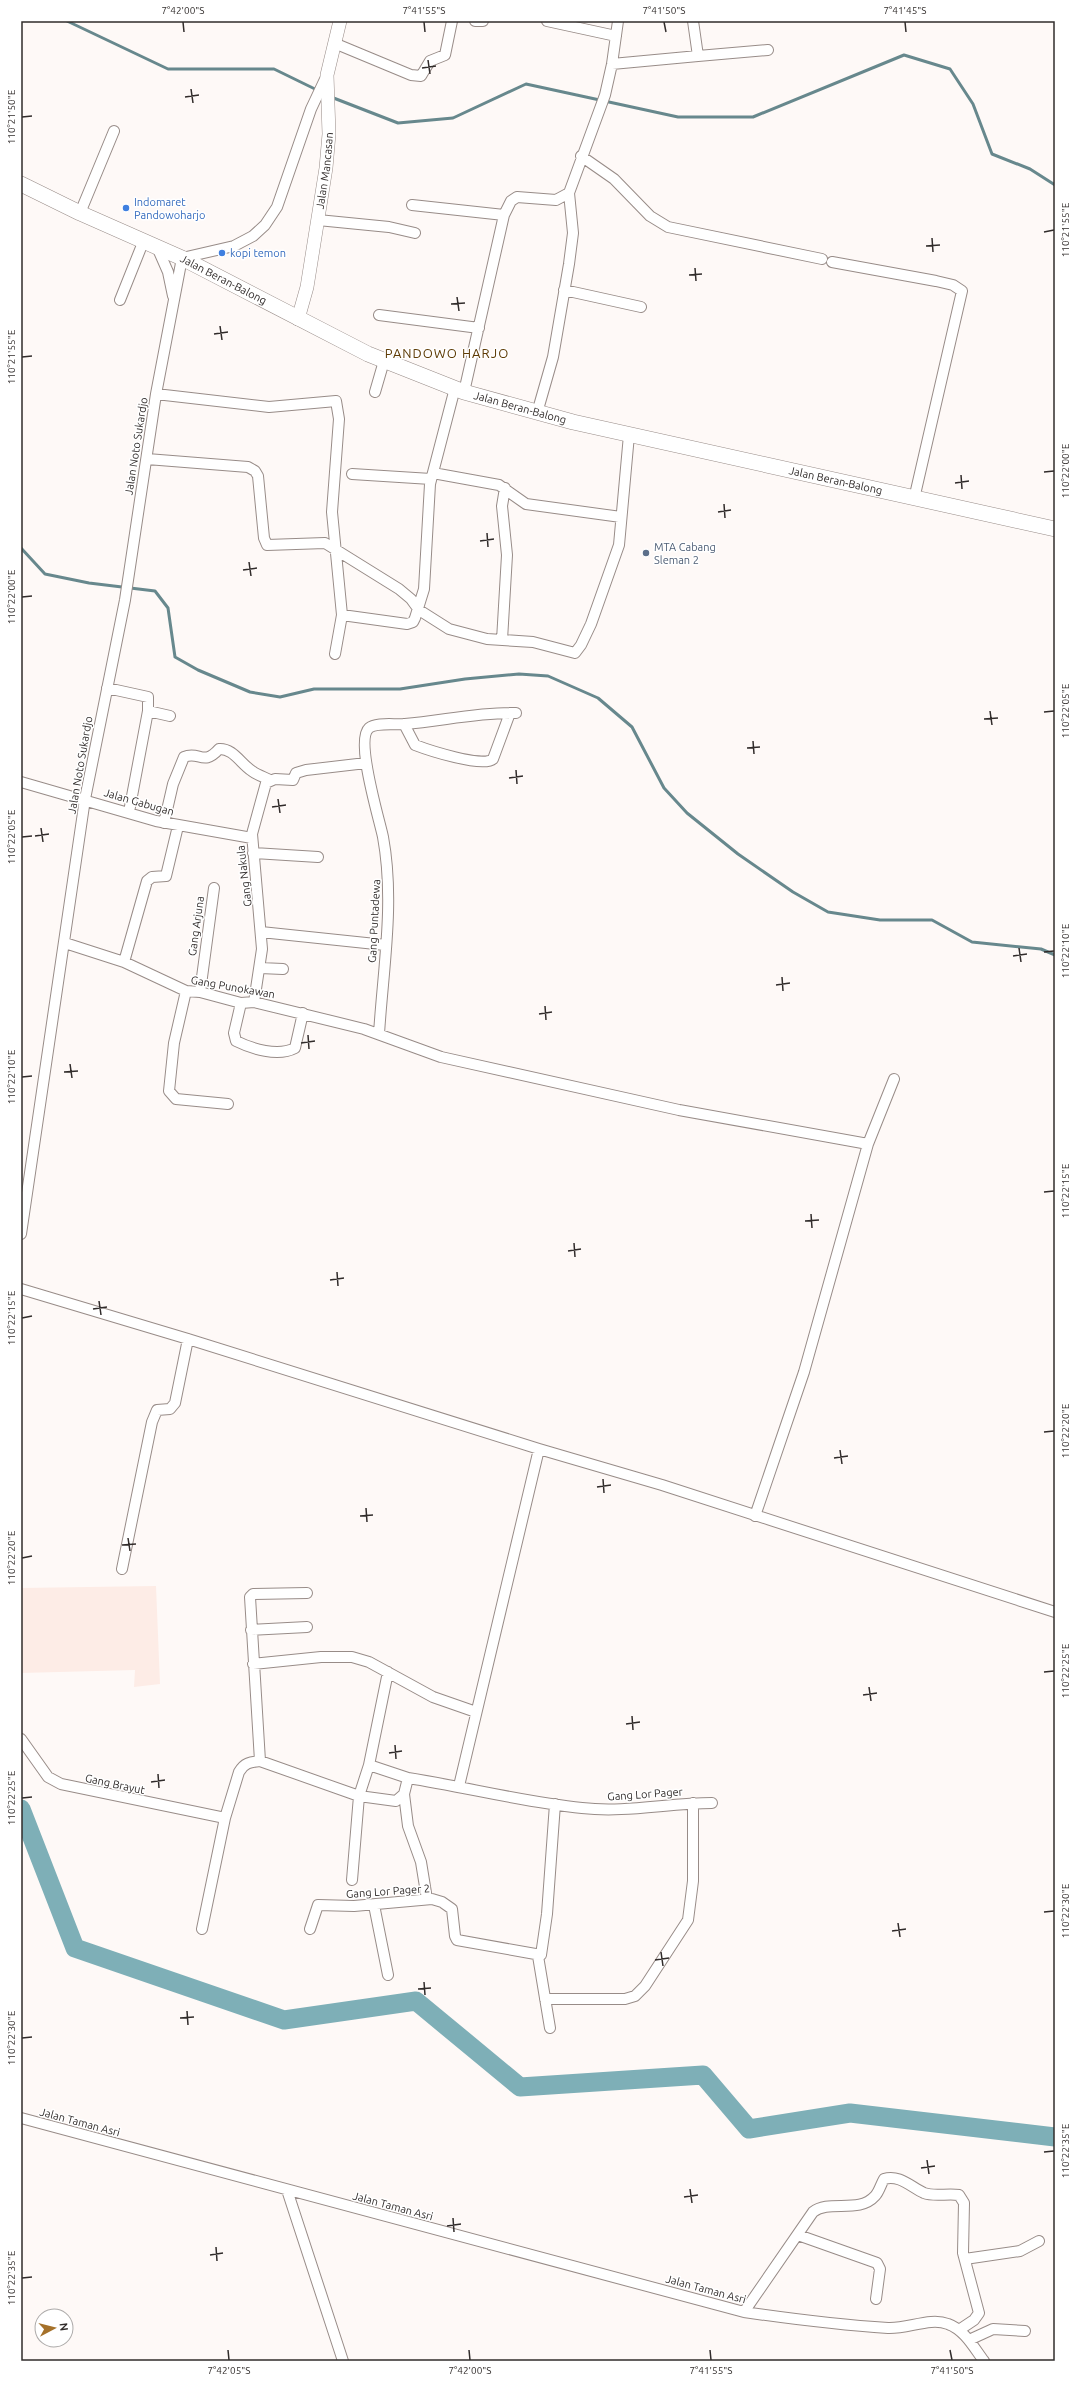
<svg xmlns="http://www.w3.org/2000/svg" width="1076" height="2382" viewBox="0 0 1076 2382" font-family="Ubuntu,sans-serif">
<style>
.built{fill:#fdece6}
.lines{fill:none;stroke-linecap:round;stroke-linejoin:round}
.stream{stroke:#67888d;stroke-width:3}
.river{stroke:#7eafb7;stroke-width:19}
.minor-casing{stroke:#988c88;stroke-width:12}
.tertiary-casing{stroke:#988c88;stroke-width:14}
.secondary-casing{stroke:#988c88;stroke-width:16}
.minor{stroke:#fff;stroke-width:10}
.tertiary{stroke:#fff;stroke-width:13}
.secondary{stroke:#fff;stroke-width:15}
.ticks{fill:none;stroke:#312c2b;stroke-width:1.5}
.shop-dot{fill:#3f7fe0;stroke:#fff;stroke-width:1.5}
.service-dot{fill:#5c6f8a;stroke:#fff;stroke-width:1.5}
.labels{text-anchor:middle;dominant-baseline:central;stroke-width:3;stroke-linejoin:round;paint-order:stroke}
.street-label{font-size:11px;fill:#312c2b;stroke:#fff}
.shop-label{font-size:11px;fill:#366cbe;stroke:#fff;text-anchor:start}
.service-label{font-size:11px;fill:#4e5e75;stroke:#fff;text-anchor:start}
.quarter-label{font-size:13px;letter-spacing:1px;fill:#5e3b05;stroke:#fff}
.neatline{fill:none;stroke:#312c2b;stroke-width:1.5}
.ticks-label{font-size:10px;text-anchor:middle;fill:#312c2b}
</style>
<rect width="100%" height="100%" fill="#fef9f7"/>
<path class="built" d="M156,1586L160,1684L134,1687L135,1670L21,1673V1588Z"/>
<g class="lines">
<path class="stream" d="M67,21L168,69H274L317,90
M331,97L398,123L453,118L526,84L678,117H753L904,55L950,69L973,104L992,154L1030,169L1055,185
M21,548L45,574L89,583L155,591L168,608L175,657L198,670L250,692L280,697L314,689H400L465,679L519,674L548,676L598,698L632,727L664,788L687,813L738,854L793,892L828,912L880,920H932L972,942L1041,949L1055,955"/>
<path class="river" d="M21,1809L75,1948L284,2020L416,2001L520,2087L703,2075L749,2129L850,2113L1055,2137"/>
<defs>
<path id="minor" d="M475,21H483
M547,21L616,36
M693,21L698,56L768,50
M334,43L411,75L421,76L430,61L445,55L452,21
M612,64L698,56
M581,156L614,179L650,216L668,227L822,259
M412,205L504,215
M80,213L114,131
M318,220L389,227L415,233
M157,247L168,272L173,296
M832,262L936,281L953,285L962,291L914,499
M564,290L641,307
M120,300L144,240
M379,315L479,328
M375,392L384,361
M464,392L504,215L511,201L517,197L556,200L569,193L605,95L612,64L618,21
M156,394L269,407L336,401L339,419L332,512L342,615L335,654
M537,413L553,357L569,264L573,233L569,193
M147,459L248,467L255,471L258,476L264,538L267,545L325,543L399,589L411,599L419,610L449,629L487,639L533,642L575,653L581,645L591,624L619,545L629,435
M433,473L499,485L526,504L621,517
M352,474L431,479
M342,615L407,624L413,622L415,618L424,589L430,484L455,388
M502,640L507,555L502,506L505,488
M107,688L148,697V711
M404,724L415,745C428,750 483,768 493,759L510,713
M21,782L156,821L252,838
M129,812L148,711L170,716
M164,823L173,784L184,757C199,750 203,767 219,749C233,748 241,764 252,771C257,775 264,777 270,780
M253,853L318,857
M261,932L385,945
M65,943L124,962L186,991L200,992L241,1003L254,1002L364,1029L441,1057L679,1110L868,1144
M124,962L147,881L152,877L166,876L178,826
M260,968L283,969
M186,991L174,1043L169,1091L176,1099L228,1104
M200,992L214,888
M254,1002L262,949L252,834L266,783L275,779L293,780L296,773L306,770L366,763
M241,1003L234,1033L236,1041C252,1049 278,1057 295,1048L303,1013
M379,1034C383,969 395,902 383,837C379,818 355,740 369,728C376,722 395,725 405,724C442,721 478,712 516,713
M21,1234L85,799L125,600L156,394L182,258L234,246L253,236L265,225L277,207L311,109L327,75
M21,1289L188,1339L539,1449L662,1485L1055,1612
M755,1516L804,1372L868,1144L894,1079
M122,1569L152,1422L157,1410L170,1409L175,1403L188,1339
M251,1630L307,1627
M253,1664L321,1657H352L369,1662L433,1697L476,1712
M388,1672L369,1765L359,1796L396,1801L404,1794L408,1778C466,1787 523,1802 582,1808C626,1813 668,1803 712,1803
M21,1739L48,1777L61,1784L225,1818
M260,1761L250,1597L253,1594L307,1593
M369,1765L408,1778
M459,1786L539,1449
M404,1794L408,1826L421,1862L427,1899
M374,1905L388,1975
M202,1929L225,1818L239,1772C244,1763 250,1762 260,1761L359,1796L352,1880
M310,1929L318,1905L354,1906L432,1899L442,1902L452,1909L455,1936L457,1940L541,1955L547,1914L555,1804
M538,1956L550,2028
M545,1999H625L635,1996L645,1986L688,1920L693,1881V1803
M21,2118L744,2312C792,2319 840,2325 888,2328C908,2329 930,2317 948,2324C965,2330 974,2348 984,2361
M287,2190L343,2361
M798,2235L877,2263L880,2269L876,2299
M965,2259L1020,2251L1039,2241
M744,2312L813,2212C829,2199 859,2214 875,2196C879,2192 881,2184 884,2179C899,2174 911,2187 924,2193C934,2197 948,2193 959,2195L964,2203L963,2253L979,2313L974,2320L959,2330
M969,2340L993,2329L1025,2331"/>
<g id="tertiary">
<path id="s1" d="M298,319L307,287L326,168L329,134L327,75L340,21"/>
</g>
<g id="secondary">
<path id="s2" d="M21,184L80,213L182,258L368,354L464,392L573,422L1055,529"/>
</g>
</defs>
<use href="#minor" class="minor-casing"/>
<use href="#tertiary" class="tertiary-casing"/>
<use href="#secondary" class="secondary-casing"/>
<use href="#minor" class="minor"/>
<use href="#tertiary" class="tertiary"/>
<use href="#secondary" class="secondary"/>
</g>
<path class="ticks" d="M183,22L184,32M424,22L425,32M664,22L666,32M905,22L906,32M428,60L430,74M422,68L436,66M191,89L193,103M185,97L199,95M22,117L32,116M1044,232L1054,230M932,238L933,252M926,246L940,245M695,268L696,281M689,275L702,274M457,297L459,311M451,304L465,303M220,326L222,340M214,334L228,332M22,357L32,356M1044,472L1054,471M961,475L962,489M955,483L969,481M724,504L725,518M718,512L731,510M487,533L488,547M480,541L494,539M249,562L251,576M243,570L257,568M22,597L32,596M990,711L992,725M1044,712L1054,711M984,719L998,718M753,741L754,754M747,748L760,747M516,770L517,784M509,778L523,776M278,799L280,813M272,807L286,805M41,828L43,842M35,836L49,834M22,837L32,836M1019,948L1021,962M1044,952L1054,951M1013,956L1027,954M782,977L783,991M776,985L790,983M545,1006L546,1020M539,1014L552,1012M308,1035L309,1049M301,1043L315,1041M70,1064L72,1078M64,1072L78,1071M22,1077L32,1076M1044,1192L1054,1191M811,1214L812,1228M805,1221L819,1220M574,1243L575,1257M568,1251L581,1249M337,1272L338,1286M330,1280L344,1278M99,1301L101,1315M93,1309L107,1307M22,1318L32,1316M1044,1432L1054,1431M840,1450L842,1464M834,1458L848,1456M603,1479L604,1493M597,1487L611,1485M366,1508L367,1522M360,1516L373,1515M128,1538L130,1551M122,1545L136,1544M22,1558L32,1556M1044,1672L1054,1671M869,1687L871,1701M863,1695L877,1693M632,1716L633,1730M626,1724L640,1722M395,1745L396,1759M389,1753L402,1751M158,1774L159,1788M151,1782L165,1780M22,1798L32,1797M1044,1912L1054,1911M898,1923L900,1937M892,1931L906,1929M661,1952L663,1966M655,1960L669,1958M424,1982L425,1995M418,1989L431,1988M187,2011L188,2025M180,2018L194,2017M22,2038L32,2037M1044,2152L1054,2151M927,2160L929,2174M921,2168L935,2166M690,2189L692,2203M684,2197L698,2195M453,2218L454,2232M447,2226L461,2224M216,2247L217,2261M210,2255L223,2253M22,2278L32,2277M228,2350L229,2360M469,2350L470,2360M710,2350L711,2360M950,2350L952,2360"/>
<g class="shop-dot">
<circle cx="126" cy="208" r="4"/>
<circle cx="222" cy="253" r="4"/>
</g>
<circle class="service-dot" cx="646" cy="553" r="4"/>
<g class="labels">
<g class="street-label">
<text stroke="none"><textPath href="#s1" startOffset="151">Jalan Mancasan</textPath></text>
<text stroke="none"><textPath href="#s2" startOffset="224">Jalan Beran-Balong</textPath></text>
<text stroke="none"><textPath href="#s2" startOffset="548">Jalan Beran-Balong</textPath></text>
<text transform="translate(136 446) rotate(-81)">Jalan Noto Sukardjo</text>
<text stroke="none"><textPath href="#s2" startOffset="872">Jalan Beran-Balong</textPath></text>
<text transform="translate(80 765) rotate(-80)">Jalan Noto Sukardjo</text>
<text transform="translate(139 802) rotate(16)">Jalan Gabugan</text>
<text transform="translate(244 876) rotate(-97)">Gang Nakula</text>
<text transform="translate(374 921) rotate(-87)">Gang Puntadewa</text>
<text transform="translate(196 926) rotate(-82)">Gang Arjuna</text>
<text transform="translate(233 987) rotate(10)">Gang Punokawan</text>
<text transform="translate(115 1784) rotate(12)">Gang Brayut</text>
<text transform="translate(645 1794) rotate(-4)">Gang Lor Pager</text>
<text transform="translate(388 1891) rotate(-4)">Gang Lor Pager 2</text>
<text transform="translate(80 2122) rotate(15)">Jalan Taman Asri</text>
<text transform="translate(393 2206) rotate(15)">Jalan Taman Asri</text>
<text transform="translate(706 2289) rotate(15)">Jalan Taman Asri</text>
</g>
<g class="shop-label">
<text x="134" y="202">Indomaret<tspan x="134" dy="13">Pandowoharjo</tspan></text>
<text x="230" y="253">kopi temon</text>
</g>
<g class="service-label">
<text x="654" y="547">MTA Cabang<tspan x="654" dy="13">Sleman 2</tspan></text>
</g>
<g class="quarter-label">
<text x="447" y="353">PANDOWO HARJO</text>
</g>
</g>
<rect width="1076" height="2382" fill="none" stroke="#ffffff" stroke-width="44"/>
<g transform="translate(54 2328) rotate(83)"><circle r="19" fill="#ffffff" stroke="#adabaa"/>
<path d="M0-3L7 15L0 10L-7 15Z" fill="#a5712a"/>
<text y="-6" font-size="11" font-weight="bold" text-anchor="middle" fill="#312c2b">N</text>
</g>
<rect x="22" y="22" width="1032" height="2338" class="neatline"/>
<g class="ticks-label">
<text x="183" y="14">7°42'00"S</text>
<text x="424" y="14">7°41'55"S</text>
<text x="664" y="14">7°41'50"S</text>
<text x="905" y="14">7°41'45"S</text>
<text transform="translate(11 117) rotate(-90)" y="4">110°21'50"E</text>
<text transform="translate(1065 230) rotate(-90)" y="4">110°21'55"E</text>
<text transform="translate(11 357) rotate(-90)" y="4">110°21'55"E</text>
<text transform="translate(1065 471) rotate(-90)" y="4">110°22'00"E</text>
<text transform="translate(11 597) rotate(-90)" y="4">110°22'00"E</text>
<text transform="translate(1065 711) rotate(-90)" y="4">110°22'05"E</text>
<text transform="translate(11 837) rotate(-90)" y="4">110°22'05"E</text>
<text transform="translate(1065 951) rotate(-90)" y="4">110°22'10"E</text>
<text transform="translate(11 1077) rotate(-90)" y="4">110°22'10"E</text>
<text transform="translate(1065 1191) rotate(-90)" y="4">110°22'15"E</text>
<text transform="translate(11 1318) rotate(-90)" y="4">110°22'15"E</text>
<text transform="translate(1065 1431) rotate(-90)" y="4">110°22'20"E</text>
<text transform="translate(11 1558) rotate(-90)" y="4">110°22'20"E</text>
<text transform="translate(1065 1671) rotate(-90)" y="4">110°22'25"E</text>
<text transform="translate(11 1798) rotate(-90)" y="4">110°22'25"E</text>
<text transform="translate(1065 1911) rotate(-90)" y="4">110°22'30"E</text>
<text transform="translate(11 2038) rotate(-90)" y="4">110°22'30"E</text>
<text transform="translate(1065 2151) rotate(-90)" y="4">110°22'35"E</text>
<text transform="translate(11 2278) rotate(-90)" y="4">110°22'35"E</text>
<text x="229" y="2374">7°42'05"S</text>
<text x="470" y="2374">7°42'00"S</text>
<text x="711" y="2374">7°41'55"S</text>
<text x="952" y="2374">7°41'50"S</text>
</g>
</svg>
